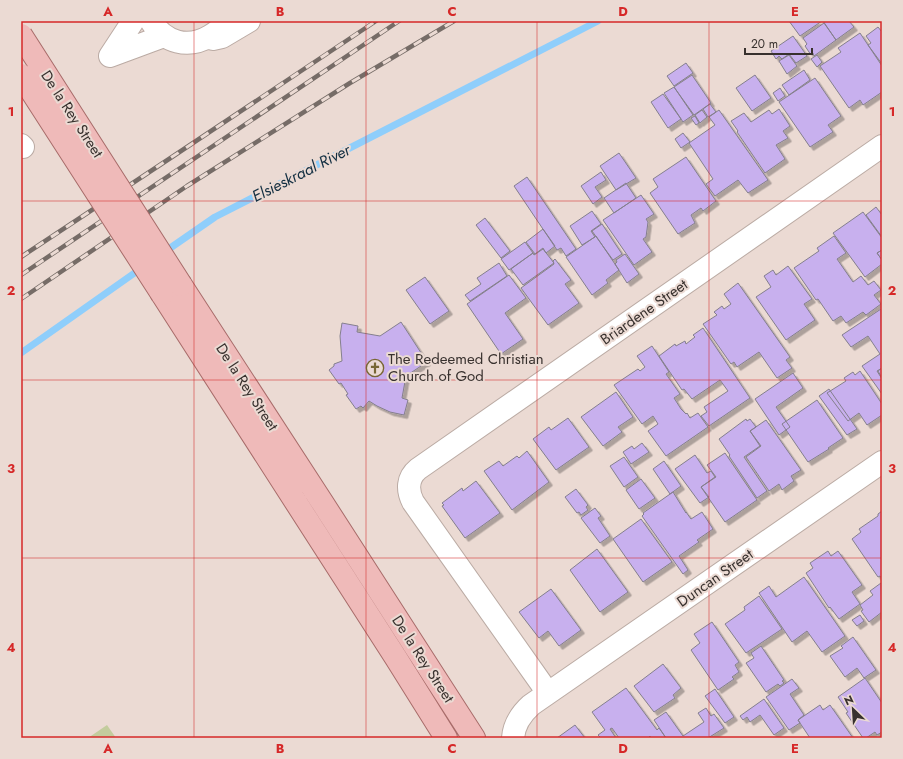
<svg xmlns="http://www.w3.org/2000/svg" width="903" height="759" viewBox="0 0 903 759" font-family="Jost,sans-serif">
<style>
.green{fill:#c3cc9d}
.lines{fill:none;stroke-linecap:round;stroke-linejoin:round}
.stream{stroke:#8fcefb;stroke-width:7}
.building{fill:#c8b0ee;stroke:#847f8d;filter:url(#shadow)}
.minor-casing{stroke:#bbaba4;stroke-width:24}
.major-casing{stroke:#a86c6a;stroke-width:24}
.minor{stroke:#fff;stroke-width:22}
.major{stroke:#efbab9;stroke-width:22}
.rail-casing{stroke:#766c67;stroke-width:4.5}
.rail{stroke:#ebdad3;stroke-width:3;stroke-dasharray:9;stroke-linecap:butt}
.major-bridge-casing{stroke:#a86c6a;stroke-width:24;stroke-linecap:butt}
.major-bridge{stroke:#efbab9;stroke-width:22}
.grid{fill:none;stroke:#d62828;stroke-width:1;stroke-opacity:0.55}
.labels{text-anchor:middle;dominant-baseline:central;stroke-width:4;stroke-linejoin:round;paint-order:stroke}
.street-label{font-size:15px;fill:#38312e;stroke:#ebdad3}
.poi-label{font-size:15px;fill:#38312e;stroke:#ebdad3;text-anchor:start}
.water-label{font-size:16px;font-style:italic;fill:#132f42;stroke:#ebdad3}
.neatline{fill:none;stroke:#d62828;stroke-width:1.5}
.grid-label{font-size:13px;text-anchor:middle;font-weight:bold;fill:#d62828}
</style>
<defs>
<filter id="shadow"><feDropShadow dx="3.5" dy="3.5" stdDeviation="0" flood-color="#0004"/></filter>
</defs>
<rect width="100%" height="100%" fill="#ebdad3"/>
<path class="green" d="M107,725L116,738H88Z"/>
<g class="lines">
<path class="stream" d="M163,253L215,217L598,21
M21,353L143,267"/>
</g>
<path class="building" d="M789,21H822L800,36Z
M823,21H849L854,27L836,40Z
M824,23L836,40L814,56L813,53L811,55L805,46L807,44L803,38Z
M878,27L882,32V64L868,45L871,43L866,36Z
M860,33L882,66V92L863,105L860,100L849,108L820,66L841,52L838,48Z
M793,36L807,56L796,63L789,54L782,59L779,56L776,59L771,51Z
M789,55L797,66L787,74L779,61Z
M817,55L822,62L817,67L811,59Z
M686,63L693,73L674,86L667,76Z
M804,70L810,80L789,95L782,85Z
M692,75L711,103L694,115L674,87Z
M755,75L771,98L752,111L736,88Z
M815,78L841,116L828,125L833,132L810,147L779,102Z
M674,87L693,115L683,122L664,93Z
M780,88L785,96L778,101L773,93Z
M663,94L681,119L668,128L651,102Z
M710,104L716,112L708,117L703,109Z
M779,109L790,126L783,131L788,138L776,145L785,159L765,173L737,132L738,131L731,121L744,113L751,122L769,110L772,114Z
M702,110L707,117L700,123L695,115Z
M719,110L768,180L748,193L738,180L715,196L706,184L713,179L689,143L715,125L709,117Z
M695,116L699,123L696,125L691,118Z
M683,133L690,142L681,148L675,139Z
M619,153L636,178L616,190L600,166Z
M686,157L716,201L703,211L701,208L691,215L695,223L678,234L650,193L658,187L653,179Z
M601,172L606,180L595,187L602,197L593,204L581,186Z
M527,177L576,249L566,256L561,248L557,250L514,186Z
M626,183L636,198L614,213L604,198Z
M641,195L654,214L646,219L648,222L646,237L643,239L652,252L634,265L603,220Z
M876,207L882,215V237L866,215Z
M592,211L601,224L591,231L595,237L582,245L570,226Z
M863,212L882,238V250L877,253L882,260V264L865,277L833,233Z
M485,218L510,251L501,258L476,225Z
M602,224L622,254L613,260L592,231Z
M543,229L555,246L546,253L543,248L535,254L526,242Z
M596,236L619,270L606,280L608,283L592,295L566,257Z
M834,236L846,253L837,259L853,282L861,276L868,285L874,281L881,290L874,295L881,304L866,315L863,312L846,323L841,316L833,321L818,299L816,300L794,268L819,251L817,248Z
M525,242L533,253L509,270L501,259Z
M543,249L554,263L523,285L511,269L533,253L534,255Z
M882,250V260L877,253Z
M625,254L639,274L627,283L615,264L617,262L616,260Z
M555,259L571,280L565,284L579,303L548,325L521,288L554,264L553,261Z
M499,263L507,276L470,301L465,295L481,284L477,278Z
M788,266L812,299L804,304L815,320L786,340L756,297L771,287L764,276L773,270L776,275Z
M509,275L526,298L505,313L523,339L501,354L467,304Z
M425,277L449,311L430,324L406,290Z
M738,283L790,357L786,360L792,368L777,378L759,352L737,367L734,362L731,364L703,324L717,315L714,312L722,306L724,309L731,304L724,294Z
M881,309L882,368L877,371L882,379V394L862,366L880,354L868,336L851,347L842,335Z
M401,322L427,362L406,376L402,398L408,400L404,415L390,412L377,406L369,401L363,408L361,406L356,409L346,395L348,394L341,383L339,384L329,370L334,366V364L342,361L340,336L342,323L358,326L357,332L380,336Z
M703,328L750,398L709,426L701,416L707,412L704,407L728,391L720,380L692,399L684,389L682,390L659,356L675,344L676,346L685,341L686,344L695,337L693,335Z
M652,346L669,372L666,374L680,394L674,398L681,409L686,414L687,413L690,418L698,413L708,427L666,456L648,431L658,424L653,416L642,424L614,385L638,369L640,371L645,367L637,356Z
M882,368V378L878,371Z
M860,371L882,404V415L867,425L859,413L848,421L827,393L846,381L844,378L853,372L855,375Z
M793,373L803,388L776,407L790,427L779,435L755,399Z
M829,389L857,429L847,435L819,396Z
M616,392L633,417L618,427L622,432L603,446L581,417Z
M817,400L843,438L828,448L829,449L808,462L782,424Z
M568,418L589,447L556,470L533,439L549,427L551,430Z
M746,419L747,421L750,419L756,427L750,431L760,446L744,457L767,491L757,498L729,456L730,455L719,439Z
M766,420L801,470L791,476L794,481L782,490L779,484L769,491L746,457L761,446L750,431Z
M642,443L649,452L631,464L623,452L632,446L634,449Z
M527,451L549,482L512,510L484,471L499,461L503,466L517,456L519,458Z
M725,453L757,500L725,522L701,487L716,477L707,465Z
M695,455L707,473L711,471L715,477L701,487L709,497L700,503L675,469Z
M624,457L638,477L624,487L610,466Z
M664,461L681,486L670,494L653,469Z
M641,479L655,498L639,509L626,490Z
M476,481L500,513L465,538L442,506L444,505L442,503L462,488L463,491Z
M576,489L588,505L586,507L588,510L581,515L579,512L577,513L565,497Z
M673,492L686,513V512L691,519L702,512L713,529L697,540L699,542L679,556L688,570L683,574L642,516L644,514L643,513Z
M595,508L601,516L598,518L610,536L600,543L581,518Z
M882,511V579L880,576L878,577L852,539L861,532L859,529L878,516V514Z
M641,519L672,562L643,582L613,539Z
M597,549L628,592L600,612L570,570Z
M828,551L831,556L838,551L862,585L852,592L860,604L839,619L830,607L829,608L806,573L813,568L810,563Z
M804,577L845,636L822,652L807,631L792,642L759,593L769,586L776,597Z
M881,583L882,612L869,622L861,611L863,610L860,605L873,595L870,591Z
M551,589L581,630L559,646L548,631L539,638L519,612Z
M759,596L782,629L746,653L725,624L745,610L744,607Z
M860,615L864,621L857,626L852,620Z
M712,622L739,662L735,665L739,672L732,677L734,679L718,690L691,650L700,643L694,634Z
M853,637L876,670L864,678L857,668L845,677L830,656L843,648L841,646Z
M761,646L784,680L782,681L784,683L780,686L778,684L766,692L746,663L754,658L751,653Z
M663,664L681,688L673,695L675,698L654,712L634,686Z
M865,678L882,703V732L877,735L875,732L866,738H863L846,713L848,712L838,697Z
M792,679L799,688L790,694L804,715L798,720L800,723L789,730L766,697Z
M626,688L657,730L659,728L666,738H651L650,736L648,738H619L612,728L610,729L616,738H601L598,735L605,730L592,712Z
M715,689L734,717L725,723L705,696Z
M764,699L784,728L774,735L760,715L750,722L747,717L743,720L740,716Z
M820,705L823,710L830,705L853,738H810L798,720Z
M706,708L711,716L714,714L724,728L708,738H666L654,720L666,712L683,736L704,722L698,713Z
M575,725L585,738H557Z"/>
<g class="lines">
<defs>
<path id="minor" d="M151,21C165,43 188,49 210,36C217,32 222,28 225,21
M213,39L222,37L249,21
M110,56L164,36
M110,56L133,21
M21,145L23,147
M548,693L413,502C407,490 407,478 418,469L882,146
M513,738C514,724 521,714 531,705L882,462"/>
<path id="major" d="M181,285L322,502L474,738
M162,294L396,658L446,738"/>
</defs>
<use href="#minor" class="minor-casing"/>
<use href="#major" class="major-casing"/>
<use href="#minor" class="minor"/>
<use href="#major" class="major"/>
<defs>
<path id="rail" d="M21,257L169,159L376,21
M21,275L399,21
M21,299L187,186L350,83L454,21"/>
</defs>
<use href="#rail" class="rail-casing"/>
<use href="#rail" class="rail"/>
<defs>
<path id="major-bridge" d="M21,35L181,285
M21,75L162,294"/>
</defs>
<use href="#major-bridge" class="major-bridge-casing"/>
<use href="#major-bridge" class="major-bridge"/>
</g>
<path class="grid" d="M194,21V738M366,21V738M537,21V738M709,21V738M21,201H882M21,380H882M21,558H882"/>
<defs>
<symbol id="church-ring" viewBox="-11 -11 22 22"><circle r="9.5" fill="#ebdad3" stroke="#786634" stroke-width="1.5"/><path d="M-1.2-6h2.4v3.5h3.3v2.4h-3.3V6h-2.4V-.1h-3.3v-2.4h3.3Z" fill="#786634"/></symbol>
</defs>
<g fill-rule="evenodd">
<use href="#church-ring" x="365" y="358" width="20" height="20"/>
</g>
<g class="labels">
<g class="street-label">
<text transform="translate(72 114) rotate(57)">De la Rey Street</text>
<text transform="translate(644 312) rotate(-35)">Briardene Street</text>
<text transform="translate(247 387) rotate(57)">De la Rey Street</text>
<text transform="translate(715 578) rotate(-35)">Duncan Street</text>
<text transform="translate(423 659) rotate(57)">De la Rey Street</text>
</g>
<g class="poi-label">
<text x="388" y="359">The Redeemed Christian<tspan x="388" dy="17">Church of God</tspan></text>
</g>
<g class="water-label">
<text transform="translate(301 173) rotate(-27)">Elsieskraal River</text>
</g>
</g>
<rect width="903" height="759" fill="none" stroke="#ebdad3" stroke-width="44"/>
<g transform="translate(853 709) rotate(335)" stroke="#ebdad3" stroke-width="3" paint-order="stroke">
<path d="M0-3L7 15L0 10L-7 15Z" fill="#38312e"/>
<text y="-6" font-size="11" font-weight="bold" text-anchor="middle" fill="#38312e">N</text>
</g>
<path d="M745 48v6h67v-6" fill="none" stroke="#38312e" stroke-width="2"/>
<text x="751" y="48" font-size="12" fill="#38312e" stroke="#ebdad3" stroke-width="3" paint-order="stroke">20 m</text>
<rect x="22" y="22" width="859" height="715" class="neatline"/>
<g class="grid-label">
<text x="108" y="16">A</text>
<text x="280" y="16">B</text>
<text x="452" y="16">C</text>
<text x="623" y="16">D</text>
<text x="795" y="16">E</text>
<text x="11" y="116">1</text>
<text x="892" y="116">1</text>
<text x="11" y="295">2</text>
<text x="892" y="295">2</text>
<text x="11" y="473">3</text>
<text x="892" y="473">3</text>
<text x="11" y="652">4</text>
<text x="892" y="652">4</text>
<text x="108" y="753">A</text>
<text x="280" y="753">B</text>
<text x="452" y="753">C</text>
<text x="623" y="753">D</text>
<text x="795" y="753">E</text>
</g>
</svg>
